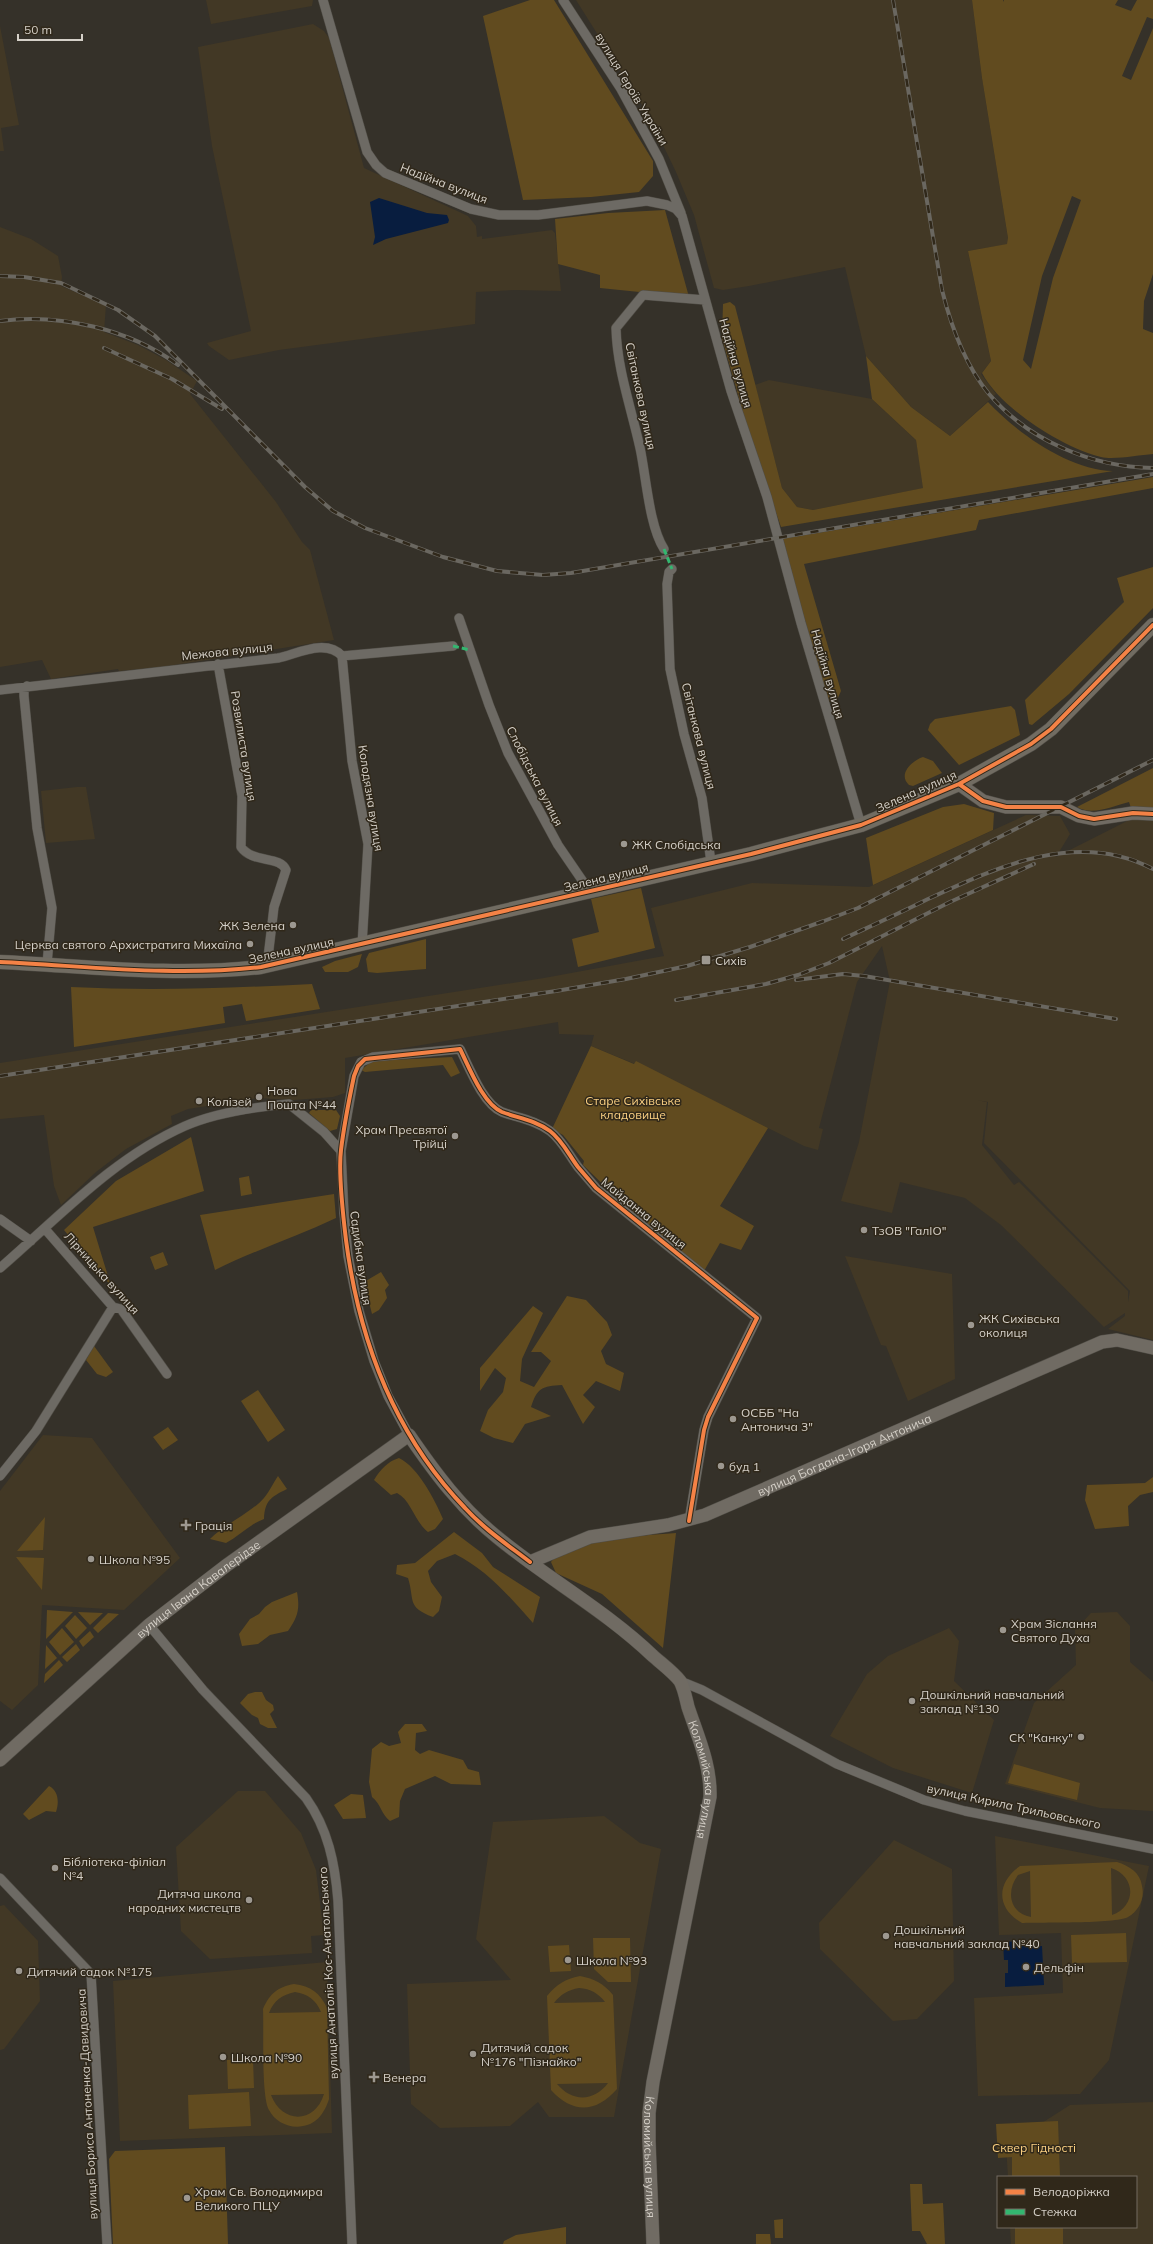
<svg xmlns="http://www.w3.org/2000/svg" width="1153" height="2244" viewBox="0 0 1153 2244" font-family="Mulish,sans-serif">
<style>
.built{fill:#423825;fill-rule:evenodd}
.green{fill:#614b1f;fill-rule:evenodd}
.water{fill:#081d3f}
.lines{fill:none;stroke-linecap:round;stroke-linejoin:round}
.street-casing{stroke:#504d46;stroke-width:10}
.secondary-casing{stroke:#504d46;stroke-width:14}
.primary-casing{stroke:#504d46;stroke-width:15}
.street{stroke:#6d6a64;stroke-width:9}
.secondary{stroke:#706b63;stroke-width:13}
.primary{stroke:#716c62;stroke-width:14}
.rail-casing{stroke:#6a6760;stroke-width:4}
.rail{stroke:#30281a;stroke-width:2.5;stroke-dasharray:8;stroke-linecap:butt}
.quiet{stroke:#33b770;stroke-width:3;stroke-dasharray:6 3;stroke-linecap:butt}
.cycleway-casing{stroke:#30281a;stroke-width:6}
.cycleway{stroke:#f48246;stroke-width:4}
.poi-dot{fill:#9d9890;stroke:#30281a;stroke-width:1.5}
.labels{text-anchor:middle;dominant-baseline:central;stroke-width:3;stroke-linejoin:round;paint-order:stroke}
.street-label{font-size:12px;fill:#d5d0c8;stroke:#30281a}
.poi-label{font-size:12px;fill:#d5d0c8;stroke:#30281a;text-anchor:start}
.park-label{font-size:12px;fill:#fcd183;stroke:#30281a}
</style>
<rect width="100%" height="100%" fill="#353129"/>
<path class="built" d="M206,0H313L312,6L211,24Z
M576,0H972L982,78L1009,244L968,251L991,361L981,374L996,394L950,436L911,407L866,356L845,267L749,286L723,290L714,288L694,215L676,172L649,116Z
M313,24L324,31L329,38L364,168L468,216L476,226L477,237L482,236V239L552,230L555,233L561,291L515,290L476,292L475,324L279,350L229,360L209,346L207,343L251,331L212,146L198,47Z
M0,26L19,125L1,128L4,151H0Z
M0,227L31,239L58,256L62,277L61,286L106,305L104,332L138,345L166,360L197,381L190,394L276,502L302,542L310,550L334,640L161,667L119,671L118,669L51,679L42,660L0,667Z
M769,380L872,399L916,440L924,488L813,510L797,507L782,488L755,385Z
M77,787H86L95,839L46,843L41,791Z
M1026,815L1060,816L1070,834L1056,857L1135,817H1153V1340L1108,1329L1125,1316V1313L1104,1327L1001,1225L965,1198L900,1182L892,1213L841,1201L859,1142L890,981L882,946L857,982L819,1128L823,1129L818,1150L804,1146L636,1062L635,1064L591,1046L594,1035L559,1034L558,1022L345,1058V1093L333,1097L294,1100L258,1098L188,1109L171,1116L172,1124L126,1149L96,1172L61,1205L54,1186L44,1115L0,1119V1063L544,978L664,956L651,908L752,883L869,887ZM976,1100L988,1102L984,1143L1130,1291L1128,1302V1291L1019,1182L1014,1185L982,1145L987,1102Z
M845,1256L952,1274L955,1379L908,1401L886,1346L881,1345Z
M43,1435L92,1438L180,1558L124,1610L42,1605L38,1685L12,1710L0,1701V1491Z
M1117,1612L1130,1626V1662L1153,1682V1811L1100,1808L1005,1784L1034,1703L1076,1665L1075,1630L1091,1613Z
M949,1628L959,1641L954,1681L994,1720L972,1793L893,1768L830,1736L867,1674L888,1656Z
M238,1791H265L301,1833L316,1870L324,1935L311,1936L312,1953L210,1959L181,1931L176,1847Z
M604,1816L640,1843L661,1849L614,2117H549L538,2102L510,2126L440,2128L411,2104L407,1984L511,1980L476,1939L493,1822Z
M995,1836L1149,1866L1109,2060L1080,2094L978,2096L974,1998L1063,1993L1061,1933L999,1935Z
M894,1840L952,1869L954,1981L917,2019L893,2021L820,1949L819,1923Z
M4,1905L38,1941L40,2001L4,2049L0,2050V1906Z
M327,1962L332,2133L120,2141L113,1981Z
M1153,2102V2244H1011L1010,2227H1136V2177H1008L1006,2146L1070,2105Z"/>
<path class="green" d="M530,0H554L653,161V176L639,192L591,197L523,200L483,16Z
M972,0H1003V2L1004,0H1118L1115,5L1131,11L1137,0H1153V19L1147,17L1122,76L1131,80L1153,28V274L1144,301L1143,329L1153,333V454C1139,455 1114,460 1101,457C1063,448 1000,408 982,373L991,361L968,251L1007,244L1008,238L982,78ZM1072,196L1081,200L1053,278L1031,369L1023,360L1042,276Z
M665,210L689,297L600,288V275L558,264L555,219L608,213Z
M730,302L735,306L782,488L797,507L813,510L923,488L916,440L872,399L866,356L911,407L950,436L988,402C1017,433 1069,470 1113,471L781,527L750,437L722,338L723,304Z
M1153,477V488L979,520L976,530L804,564L841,691L837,700L832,703L827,699L782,539Z
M1153,567V608L1069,694L1032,725L1029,724L1025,700L1124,602L1117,578Z
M1011,706L1015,710L1020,735L959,765L928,730L930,724L935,719Z
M923,757L933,761L942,773L913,786L909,785C897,774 913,760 923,757Z
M1153,768V808H1131L1129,802C1113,806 1092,816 1077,807Z
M964,804L994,813L993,830L873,885L866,838L943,807Z
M641,888L655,948L578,967L572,939L599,932L591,899Z
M426,939V969L377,973L368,972L366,959L369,953Z
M362,954L358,967L348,972H325L322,967L335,961Z
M312,984L320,1009L246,1021L242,1004L223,1007L225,1023L74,1047L71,987C152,991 232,988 312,984Z
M591,1046L634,1064L636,1061L768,1128L720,1206L754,1226L741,1250L720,1243L704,1271C662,1238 621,1203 583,1165L584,1161L563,1135L552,1129Z
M452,1057L460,1073L451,1077L443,1065L365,1072L361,1070L372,1061Z
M311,1110H336L340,1116L337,1129L330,1131L309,1113Z
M191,1137L204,1191L93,1227L111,1286L64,1230L116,1181Z
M249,1176L252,1194L241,1196L239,1178Z
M334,1194L336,1218C296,1237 255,1250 215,1270L200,1215Z
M163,1252L168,1265L155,1270L150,1257Z
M381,1272L389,1285L385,1290L387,1298L379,1310L372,1314L364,1282Z
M567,1296L586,1300L607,1322L612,1335L601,1351L606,1364L624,1373L620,1391L596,1381L583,1395L595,1407L583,1424L562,1385C542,1386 537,1388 531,1407L551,1416L525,1424L513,1443L494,1438L480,1431L488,1410L503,1392L506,1378L495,1368L480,1391V1368L533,1306L543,1313L522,1359L520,1381L534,1387L551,1361L541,1352H531Z
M94,1346L113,1372L106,1377L97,1374L86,1360Z
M258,1390L285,1430L268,1442L241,1401Z
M168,1427L178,1440L163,1450L153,1437Z
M399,1458C418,1467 435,1500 443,1519L435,1529L428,1532C414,1521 411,1500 397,1493L391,1495L374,1480C380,1470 388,1461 399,1458Z
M278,1476L287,1489C271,1497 265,1500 264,1519C250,1524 239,1536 226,1543L210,1539C225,1524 252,1512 264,1498C270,1491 273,1483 278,1476Z
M1153,1477V1492L1140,1495L1128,1506L1129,1526L1095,1529L1085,1500L1087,1485L1145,1483Z
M45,1517L43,1550L17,1551Z
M454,1532L482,1553L493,1567L540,1597L533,1623C510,1597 487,1570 455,1554L437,1561L428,1571L431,1582L442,1597L439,1611L433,1617C406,1607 415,1600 408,1578L396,1574L397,1565L415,1563Z
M676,1533L663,1648L602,1594L556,1573L551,1562C571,1536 645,1536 676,1533Z
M16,1557L44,1558L42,1590Z
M297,1592C300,1609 298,1617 288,1631L270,1635L258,1644L242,1646L239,1634L250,1619L259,1614L265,1607L272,1602Z
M47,1610L73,1612L46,1639Z
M78,1612L103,1613L90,1625Z
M108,1613L119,1614L98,1633L93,1628Z
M75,1615L87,1628L76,1639L65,1626Z
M62,1628L74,1642L60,1655L49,1642Z
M90,1631L94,1637L83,1647L79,1641Z
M76,1644L80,1650L67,1662L62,1657Z
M46,1645L57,1658L45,1669Z
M59,1660L63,1665L44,1683L45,1674Z
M255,1692H262L266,1700L273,1705L274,1710L270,1714L277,1728H268L260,1724L258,1718L252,1715L240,1703L248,1694Z
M405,1724H422L427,1731L416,1733L415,1750L420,1754L429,1750L463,1760L468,1769L479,1772L481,1785L451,1784L435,1776L405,1789L400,1801L399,1817L390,1821C381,1814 381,1804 372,1797L369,1782L372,1749L381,1742L389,1746L401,1743L398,1732Z
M1014,1764L1080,1783L1077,1800L1008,1783Z
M49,1786C59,1791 59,1803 56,1812L46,1811L29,1820L23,1814Z
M351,1794L363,1795L366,1818L343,1819L334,1805Z
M1117,1862C1129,1866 1140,1872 1142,1886C1145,1898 1139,1911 1128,1917C1115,1924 1041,1922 1022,1923C996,1908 996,1883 1020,1866ZM1111,1868C1136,1876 1137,1906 1112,1915ZM1030,1871L1031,1917C1009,1913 1006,1891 1018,1875Z
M1126,1933L1127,1962L1072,1963L1071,1935Z
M593,1938H630L631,1982H608L594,1969Z
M569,1945L571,1971L550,1972L548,1946Z
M580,1976C595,1979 603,1983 613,1995L617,2089C596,2113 573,2114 551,2090L547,1996C557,1984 565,1979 580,1976ZM579,1988C591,1989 598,1993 605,2002L554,2003C561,1994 568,1990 579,1988ZM608,2083C594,2102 572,2102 557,2084Z
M294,1984C311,1986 320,1993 327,2008L329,2099C325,2112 317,2124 303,2126C290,2129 275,2122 269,2110C261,2096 264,2028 263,2009C270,1993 278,1987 294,1984ZM295,1992C308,1994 316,2000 321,2012L269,2013C274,2000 282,1995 295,1992ZM324,2094C315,2124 282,2124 271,2095Z
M253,2059L254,2088L228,2089L227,2060Z
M249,2092L251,2126L189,2129L188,2095Z
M1058,2121L1060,2177H1012V2157L998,2158L996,2124Z
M225,2147L228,2244H113L109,2159L115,2151Z
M910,2184H922L923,2204L943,2203L945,2244H927L920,2231H912Z
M783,2219V2238H775L774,2220Z
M566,2227V2244H503L504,2241L516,2235Z
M1015,2227H1063V2244H1015Z
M756,2234H770L771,2244H756Z"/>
<path class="water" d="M379,198L427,213L447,215L449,220L448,223L386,239L373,245L375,237L370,202Z
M1026,1941V1947L1042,1946L1044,1985L1005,1987V1973H1008V1960H1004L1003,1942Z"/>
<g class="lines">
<defs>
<path id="street" d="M323,0L367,152L376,165L385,173L471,209L499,215H538L647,201L667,205L676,209L682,216L731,391L767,497L801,623L861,825
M563,0L621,89L659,159L681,213
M664,549C649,526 646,475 640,448C631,407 617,369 616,328L643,295L705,300
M672,569L669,572L667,584L670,669L684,734L702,798L711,862
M459,618L489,705L508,753L558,845L584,883L587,892
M342,656L352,761L368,844L362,945
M218,664L242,796L241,847C253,864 280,855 286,870L274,907L267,966
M27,686L24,690V696L37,828L52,908L47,964
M0,690L278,658C297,654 326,638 342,656L453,646
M0,1219L31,1241
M45,1229L113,1307L121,1309L167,1374
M0,1268C58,1218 113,1158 185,1126C217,1112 254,1107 289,1104L324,1132L341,1151
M409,1435L388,1396L374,1361L359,1311L348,1256L344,1213L341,1151L354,1076L361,1062L373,1057L460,1049C469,1067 483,1104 502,1112C518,1118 535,1120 550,1131C562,1140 569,1155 578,1167C584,1174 590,1181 596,1188L757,1318L708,1417L704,1430L689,1521
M0,1476L36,1431L113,1307
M149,1625L203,1690L306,1798C328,1829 335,1863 338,1901L352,2244
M680,1681L702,1690L837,1764L924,1800L965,1811L1153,1849
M0,1878L91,1974L107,2244"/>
<g id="secondary">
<path d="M959,784L983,801L1006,807H1061L1079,816L1094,819L1133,813L1153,814"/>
<path id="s1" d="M530,1562L590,1537L668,1525L705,1515L1102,1342L1117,1340L1153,1348"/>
<path id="s2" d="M0,1760L149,1625L227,1565L409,1435C435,1473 461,1508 497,1537C548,1579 606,1611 653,1656C662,1664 673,1672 680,1681C684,1688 686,1699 688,1707C698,1737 711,1765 710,1797L653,2082L649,2113V2141L653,2244"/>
</g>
<path id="primary" d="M0,962C87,966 174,977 261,967L751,854L861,825L959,784L1031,744L1051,729L1153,625"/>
</defs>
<use href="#street" class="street-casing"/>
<use href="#secondary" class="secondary-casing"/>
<use href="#primary" class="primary-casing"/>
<use href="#street" class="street"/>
<use href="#secondary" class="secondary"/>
<use href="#primary" class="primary"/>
<defs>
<path id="rail" d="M893,0L942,290C951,326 965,365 989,394C1029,441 1092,467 1153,468
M0,276L24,277L61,283L118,310L155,336L305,487L333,511L365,528L443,557L497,571L543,575L571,573L1153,474
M0,321C59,313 130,329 178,365
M104,348L172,379L222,409
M843,939C871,926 900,913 928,899C997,867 1078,829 1153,869
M796,980L843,974L864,976L1116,1019
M676,1000L766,984L798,975L829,963L950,902L1034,864
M0,1076L556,991L626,979L687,966L750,947L824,921L858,908L1153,760"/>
</defs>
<use href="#rail" class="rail-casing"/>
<use href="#rail" class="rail"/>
<path class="quiet" d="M664,549L672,569
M453,646L470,650"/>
<defs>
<path id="cycleway" d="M959,784L983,801L1006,807H1061L1079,816L1094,819L1133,813L1153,814
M0,962C87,966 174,977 261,967L751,854L861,825L959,784L1031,744L1051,729L1153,625
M530,1562C508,1545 484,1529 465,1508C395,1435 359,1340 346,1240C343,1215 338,1174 341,1150C344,1125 349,1100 354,1076L358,1066L365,1059L460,1049C469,1067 483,1104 502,1112C518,1118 535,1120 550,1131C562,1140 569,1155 578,1167C584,1174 590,1181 596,1188L757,1318L708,1417L704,1430L689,1521"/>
</defs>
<use href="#cycleway" class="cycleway-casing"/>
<use href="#cycleway" class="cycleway"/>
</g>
<g class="poi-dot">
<circle cx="624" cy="844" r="4"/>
<circle cx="293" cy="925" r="4"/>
<circle cx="250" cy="944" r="4"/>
<rect x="701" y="955" width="10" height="10" rx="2"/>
<circle cx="259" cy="1097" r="4"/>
<circle cx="199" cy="1101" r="4"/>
<circle cx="455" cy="1136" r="4"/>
<circle cx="864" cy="1230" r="4"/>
<circle cx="971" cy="1325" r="4"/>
<circle cx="733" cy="1419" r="4"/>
<circle cx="721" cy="1466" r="4"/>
<path d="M184 1519h4v4h4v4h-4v4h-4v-4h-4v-4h4z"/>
<circle cx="91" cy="1559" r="4"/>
<circle cx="1003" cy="1630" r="4"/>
<circle cx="912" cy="1701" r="4"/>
<circle cx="1081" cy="1737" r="4"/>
<circle cx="55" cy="1868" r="4"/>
<circle cx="249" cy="1900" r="4"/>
<circle cx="886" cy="1936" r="4"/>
<circle cx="568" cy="1960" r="4"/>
<circle cx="1026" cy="1967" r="4"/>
<circle cx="19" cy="1971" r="4"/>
<circle cx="473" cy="2054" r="4"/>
<circle cx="223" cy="2057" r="4"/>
<path d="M372 2071h4v4h4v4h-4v4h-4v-4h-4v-4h4z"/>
<circle cx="187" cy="2198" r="4"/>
</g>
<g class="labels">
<g class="street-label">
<text transform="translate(632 89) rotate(59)">вулиця Героїв України</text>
<text transform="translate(444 183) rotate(21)">Надійна вулиця</text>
<text transform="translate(736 363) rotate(74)">Надійна вулиця</text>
<text transform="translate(641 396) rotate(78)">Світанкова вулиця</text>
<text transform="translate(227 651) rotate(-6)">Межова вулиця</text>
<text transform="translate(828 674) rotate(74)">Надійна вулиця</text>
<text transform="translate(699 736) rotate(76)">Світанкова вулиця</text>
<text transform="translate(244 746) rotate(81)">Розвилиста вулиця</text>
<text transform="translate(535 776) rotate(63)">Слобідська вулиця</text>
<text transform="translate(916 791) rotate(-24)">Зелена вулиця</text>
<text transform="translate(371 798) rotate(81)">Колодязна вулиця</text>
<text transform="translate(606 877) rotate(-14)">Зелена вулиця</text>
<text transform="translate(291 950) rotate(-12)">Зелена вулиця</text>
<text transform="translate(644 1213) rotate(39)">Майданна вулиця</text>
<text transform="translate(361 1258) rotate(82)">Садибна вулиця</text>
<text transform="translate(102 1273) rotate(48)">Лірницька вулиця</text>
<text stroke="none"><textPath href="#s1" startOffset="334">вулиця Богдана-Ігоря Антонича</textPath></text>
<text stroke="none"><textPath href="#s2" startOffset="262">вулиця Івана Кавалерідзе</textPath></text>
<text stroke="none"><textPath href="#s2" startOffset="994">Коломийська вулиця</textPath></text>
<text transform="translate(1014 1806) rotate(12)">вулиця Кирила Трильовського</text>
<text transform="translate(328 1973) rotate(-93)">вулиця Анатолія Кос-Анатольського</text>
<text transform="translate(87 2104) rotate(-93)">вулиця Бориса Антоненка-Давидовича</text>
<text stroke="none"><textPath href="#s2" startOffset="1378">Коломийська вулиця</textPath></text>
</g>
<g class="poi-label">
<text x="632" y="844">ЖК Слобідська</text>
<text x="285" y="925" text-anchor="end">ЖК Зелена</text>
<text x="242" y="944" text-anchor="end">Церква святого Архистратига Михаїла</text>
<text x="715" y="960">Сихів</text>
<text x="267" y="1090">Нова<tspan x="267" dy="14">Пошта №44</tspan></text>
<text x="207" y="1101">Колізей</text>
<text x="447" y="1129" text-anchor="end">Храм Пресвятої<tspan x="447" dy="14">Трійці</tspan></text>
<text x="872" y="1230">ТзОВ "ГалІО"</text>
<text x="979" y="1318">ЖК Сихівська<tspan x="979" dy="14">околиця</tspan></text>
<text x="741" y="1412">ОСББ "На<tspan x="741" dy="14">Антонича 3"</tspan></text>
<text x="729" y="1466">буд 1</text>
<text x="195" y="1525">Грація</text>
<text x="99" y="1559">Школа №95</text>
<text x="1011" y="1623">Храм Зіслання<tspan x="1011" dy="14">Святого Духа</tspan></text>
<text x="920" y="1694">Дошкільний навчальний<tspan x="920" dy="14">заклад №130</tspan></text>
<text x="1073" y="1737" text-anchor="end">СК "Канку"</text>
<text x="63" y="1861">Бібліотека-філіал<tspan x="63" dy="14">№4</tspan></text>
<text x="241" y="1893" text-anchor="end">Дитяча школа<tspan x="241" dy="14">народних мистецтв</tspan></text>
<text x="894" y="1929">Дошкільний<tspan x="894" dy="14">навчальний заклад №40</tspan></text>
<text x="576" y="1960">Школа №93</text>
<text x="1034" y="1967">Дельфін</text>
<text x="27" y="1971">Дитячий садок №175</text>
<text x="481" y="2047">Дитячий садок<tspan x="481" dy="14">№176 "Пізнайко"</tspan></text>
<text x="231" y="2057">Школа №90</text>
<text x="383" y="2077">Венера</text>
<text x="195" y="2191">Храм Св. Володимира<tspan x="195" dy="14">Великого ПЦУ</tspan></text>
</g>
<g class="park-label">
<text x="633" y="1100">Старе Сихівське<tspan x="633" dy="14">кладовище</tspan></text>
<text x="1034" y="2147">Сквер Гідності</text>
</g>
</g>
<rect x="997" y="2176" width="140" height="52" fill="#30281a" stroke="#726b60"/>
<rect x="1005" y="2189" width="20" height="6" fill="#f48246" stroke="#726b60"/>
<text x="1033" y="2196" font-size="12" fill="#d5d0c8">Велодоріжка</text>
<rect x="1005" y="2209" width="20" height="6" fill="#33b770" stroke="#726b60"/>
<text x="1033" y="2216" font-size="12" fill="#d5d0c8">Стежка</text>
<path d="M18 34v6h64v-6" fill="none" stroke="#d5d0c8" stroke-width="2"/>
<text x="24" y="34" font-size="12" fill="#d5d0c8" stroke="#30281a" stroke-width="3" paint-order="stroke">50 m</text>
</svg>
